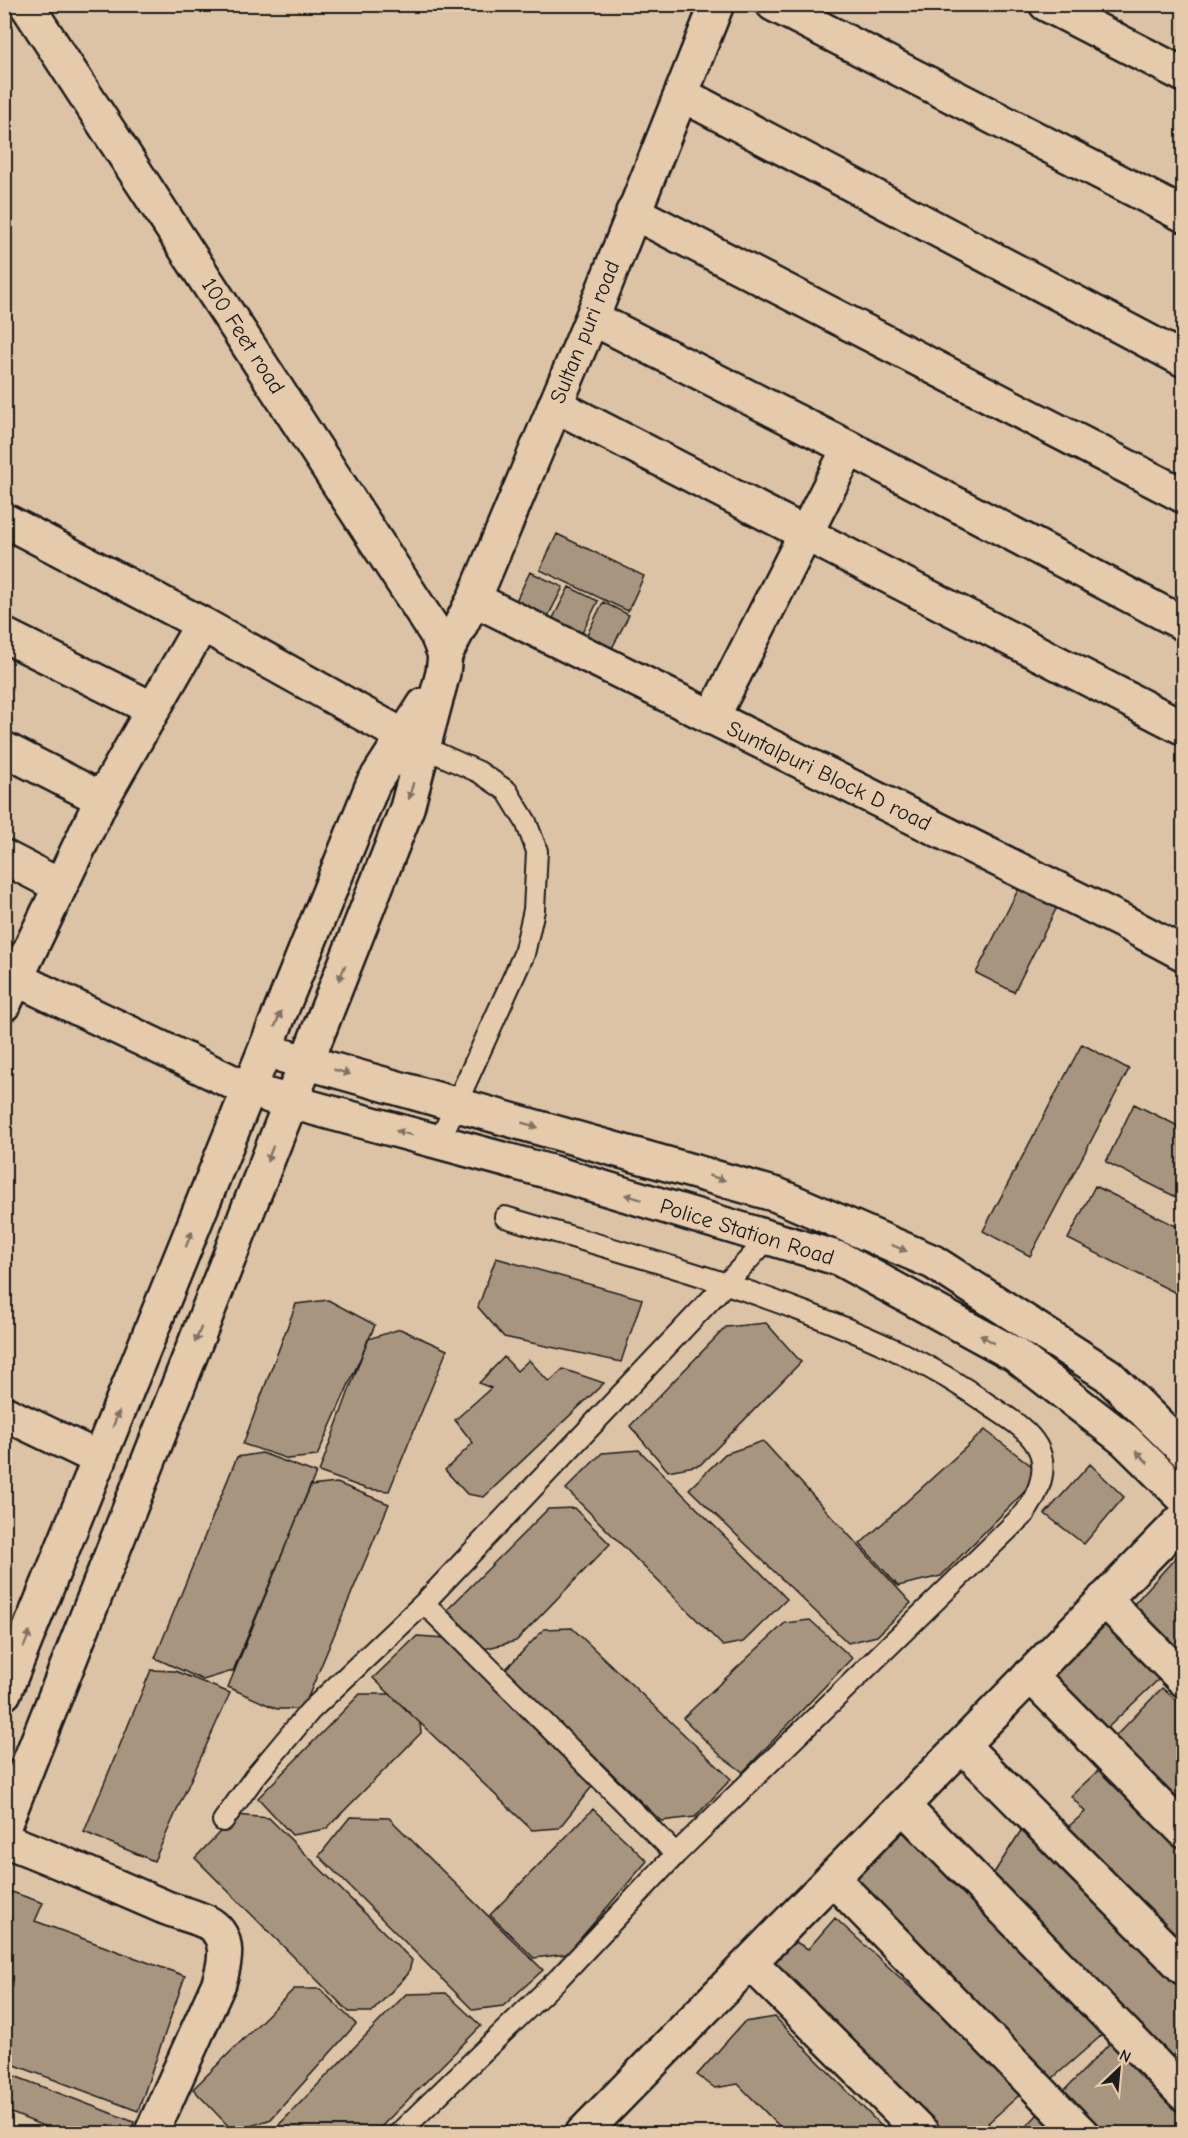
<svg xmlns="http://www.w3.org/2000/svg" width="1188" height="2138" viewBox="0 0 1188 2138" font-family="'Comic Neue',sans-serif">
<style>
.building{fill:#a7957f;stroke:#1c1c1c;stroke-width:1.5}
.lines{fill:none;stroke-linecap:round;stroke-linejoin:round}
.service-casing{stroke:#1c1c1c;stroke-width:24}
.minor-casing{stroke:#1c1c1c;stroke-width:38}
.tertiary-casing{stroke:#1c1c1c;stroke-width:38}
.service{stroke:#e5caac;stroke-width:20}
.minor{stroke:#e5caac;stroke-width:33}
.tertiary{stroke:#e5caac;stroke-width:33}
.oneway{fill:#807364}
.labels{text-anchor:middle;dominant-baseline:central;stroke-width:5;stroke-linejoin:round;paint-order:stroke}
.street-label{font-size:22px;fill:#1c1c1c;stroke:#e5caac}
</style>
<rect width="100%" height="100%" fill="#ddc3a6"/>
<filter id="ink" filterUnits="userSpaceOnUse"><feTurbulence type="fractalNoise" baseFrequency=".0167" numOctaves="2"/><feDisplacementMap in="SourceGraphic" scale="12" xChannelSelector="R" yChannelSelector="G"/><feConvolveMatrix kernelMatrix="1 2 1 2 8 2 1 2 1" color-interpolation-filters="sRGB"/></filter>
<g filter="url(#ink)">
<path class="building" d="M557,534L644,576L628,611L540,570Z
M530,572L563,587L543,626L511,611Z
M569,587L598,601L577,643L548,628Z
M603,602L629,615L607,658L582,645Z
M1020,886L1058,905L1014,992L976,973Z
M1082,1044L1129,1069L1030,1256L983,1231Z
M1134,1104L1184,1129V1201L1106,1162Z
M1095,1186L1184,1230V1297L1068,1239Z
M496,1258L642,1299L621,1362L504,1337L478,1307Z
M328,1300L375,1325L317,1456L288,1459L243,1444L296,1304Z
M766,1323L801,1362L700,1465L668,1471L630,1426L726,1327Z
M400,1329L447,1350L389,1491L367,1489L319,1472L368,1339Z
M504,1357L517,1371L529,1360L549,1382L563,1369L604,1383L484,1497L467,1494L445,1470L473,1443L455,1420L491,1388L479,1383Z
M985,1430L1042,1474L941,1576L898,1586L860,1544Z
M763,1441L911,1603L877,1636L848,1643L689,1489L725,1454Z
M639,1450L787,1599L743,1642L723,1646L566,1489L602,1453Z
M262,1453L316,1473L233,1671L203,1680L155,1658L237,1457Z
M1090,1464L1124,1497L1084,1544L1045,1514Z
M337,1483L389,1504L303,1709H277L228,1687L310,1486Z
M574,1508L610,1544L516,1641L484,1649L445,1612L548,1509Z
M1177,1556L1184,1562V1673L1125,1614Z
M810,1620L852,1658L743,1772L721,1756L683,1718L785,1623Z
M1109,1622L1163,1675L1099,1736L1045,1682Z
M572,1628L731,1779L695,1817L661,1821L505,1670L544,1629Z
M417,1636L446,1638L594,1784L559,1828L532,1830L373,1678Z
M151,1670L175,1671L230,1693L154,1861L84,1832Z
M1162,1688L1184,1707V1819L1108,1744Z
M360,1694H390L420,1723L421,1733L326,1829L292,1835L258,1798Z
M1104,1765L1184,1843V1944L1068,1827L1085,1812L1071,1796Z
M593,1809L647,1861L567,1954L534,1958L490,1915Z
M236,1815L269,1818L412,1960L408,1974L372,2012H349L195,1858Z
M350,1817L389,1818L543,1970L503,2006L473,2010L319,1856Z
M1022,1829L1184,1978V2042L1163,2068L987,1884Z
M903,1832L1102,2035L1046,2084L850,1883Z
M12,1892L43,1903L35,1921L185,1976L138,2111L4,2061V1911Z
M835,1918L1024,2091L988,2123L999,2134H930L762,1966L787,1937L808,1949Z
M294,1989H320L356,2024L271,2119L234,2132L193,2089Z
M446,1993L481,2026L374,2134H270L406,1994Z
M775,2017L889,2134H787L738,2084L715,2088L697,2075L744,2022Z
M1112,2041L1184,2106V2134H1091L1056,2099Z
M4,2072L134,2122L130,2134H63L4,2110Z
M1038,2114L1059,2134H1019Z"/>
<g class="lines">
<defs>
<path id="service" d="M423,747L479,772L507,791L526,822L537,851L534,910L524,954L439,1142
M424,1603L676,1854
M223,1821L254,1778L310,1711L424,1603L769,1238
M398,2134L559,1978L676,1854L1025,1513C1038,1494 1050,1469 1037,1446C1027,1428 1005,1416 989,1405C931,1363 866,1335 799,1310C703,1273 604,1247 505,1217"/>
<path id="minor" d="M773,4L1184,215
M1046,4L1184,75
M681,94L1184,360
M633,212L1184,496
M592,318L849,448L1184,624
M555,405L1184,728
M4,520L202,624L423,747
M474,599L1124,922L1184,954
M4,635L153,709
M445,655L474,599L592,318L717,4
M712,718L849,448
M4,749L102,799
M4,857L60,886
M4,973L249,1090
M4,1004L102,799L202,624
M4,1413L100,1459
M1104,1599L1184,1680
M1030,1675L1184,1831
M962,1745L1184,1968
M903,1806L1184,2094
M4,1840C58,1860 110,1884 162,1906C175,1912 199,1917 210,1924C231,1938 225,1963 219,1983L151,2134
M832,1878L1082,2134
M750,1962L923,2134
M582,2134L1184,1518"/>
<path id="tertiary" d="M284,1056L777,1195L933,1262L1108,1375L1184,1450
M269,1096L554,1173L840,1259L1014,1354L1125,1440L1184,1498
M4,1693L373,784L424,705
M4,1826L407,808L443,673L445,655L437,635L26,4"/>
</defs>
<use href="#service" class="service-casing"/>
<use href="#minor" class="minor-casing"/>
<use href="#tertiary" class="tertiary-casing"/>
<use href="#service" class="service"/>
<use href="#minor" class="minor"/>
<use href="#tertiary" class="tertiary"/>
</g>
<defs><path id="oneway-solid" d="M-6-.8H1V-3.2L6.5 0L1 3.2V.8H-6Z" transform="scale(1.5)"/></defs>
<g class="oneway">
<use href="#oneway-solid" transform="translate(411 791) rotate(105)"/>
<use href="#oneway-solid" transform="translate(342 973) rotate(112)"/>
<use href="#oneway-solid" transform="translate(278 1019) rotate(-68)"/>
<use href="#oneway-solid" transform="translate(342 1072) rotate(16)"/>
<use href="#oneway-solid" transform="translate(530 1125) rotate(16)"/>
<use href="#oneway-solid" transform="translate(404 1133) rotate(-165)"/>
<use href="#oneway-solid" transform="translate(270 1154) rotate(111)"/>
<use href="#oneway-solid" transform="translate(717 1178) rotate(16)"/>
<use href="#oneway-solid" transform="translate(633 1197) rotate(-163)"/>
<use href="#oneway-solid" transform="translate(189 1239) rotate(-68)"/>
<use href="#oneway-solid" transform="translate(899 1248) rotate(23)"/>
<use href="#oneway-solid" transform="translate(198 1335) rotate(112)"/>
<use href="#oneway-solid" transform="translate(987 1339) rotate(-151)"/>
<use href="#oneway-solid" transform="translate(116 1419) rotate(-68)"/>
<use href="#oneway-solid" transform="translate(1142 1457) rotate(-135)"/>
<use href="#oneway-solid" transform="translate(27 1639) rotate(-68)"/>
</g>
</g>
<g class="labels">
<g class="street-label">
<text transform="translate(585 332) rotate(-68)">Sultan puri road</text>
<text transform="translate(243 336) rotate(57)">100 Feet road</text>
<text transform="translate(829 776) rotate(26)">Suntalpuri Block D road</text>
<text transform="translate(747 1232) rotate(17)">Police Station Road</text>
</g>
</g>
<rect width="1188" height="2138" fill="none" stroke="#e5caac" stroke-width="24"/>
<rect x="12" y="12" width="1164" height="2114" fill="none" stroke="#1c1c1c" stroke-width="2" filter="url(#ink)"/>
<g transform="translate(1119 2069) rotate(26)" stroke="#e5caac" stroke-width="4.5" paint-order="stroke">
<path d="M0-4.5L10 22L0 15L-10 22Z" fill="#1c1c1c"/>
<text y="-9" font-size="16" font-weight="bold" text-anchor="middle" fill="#1c1c1c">N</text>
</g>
</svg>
